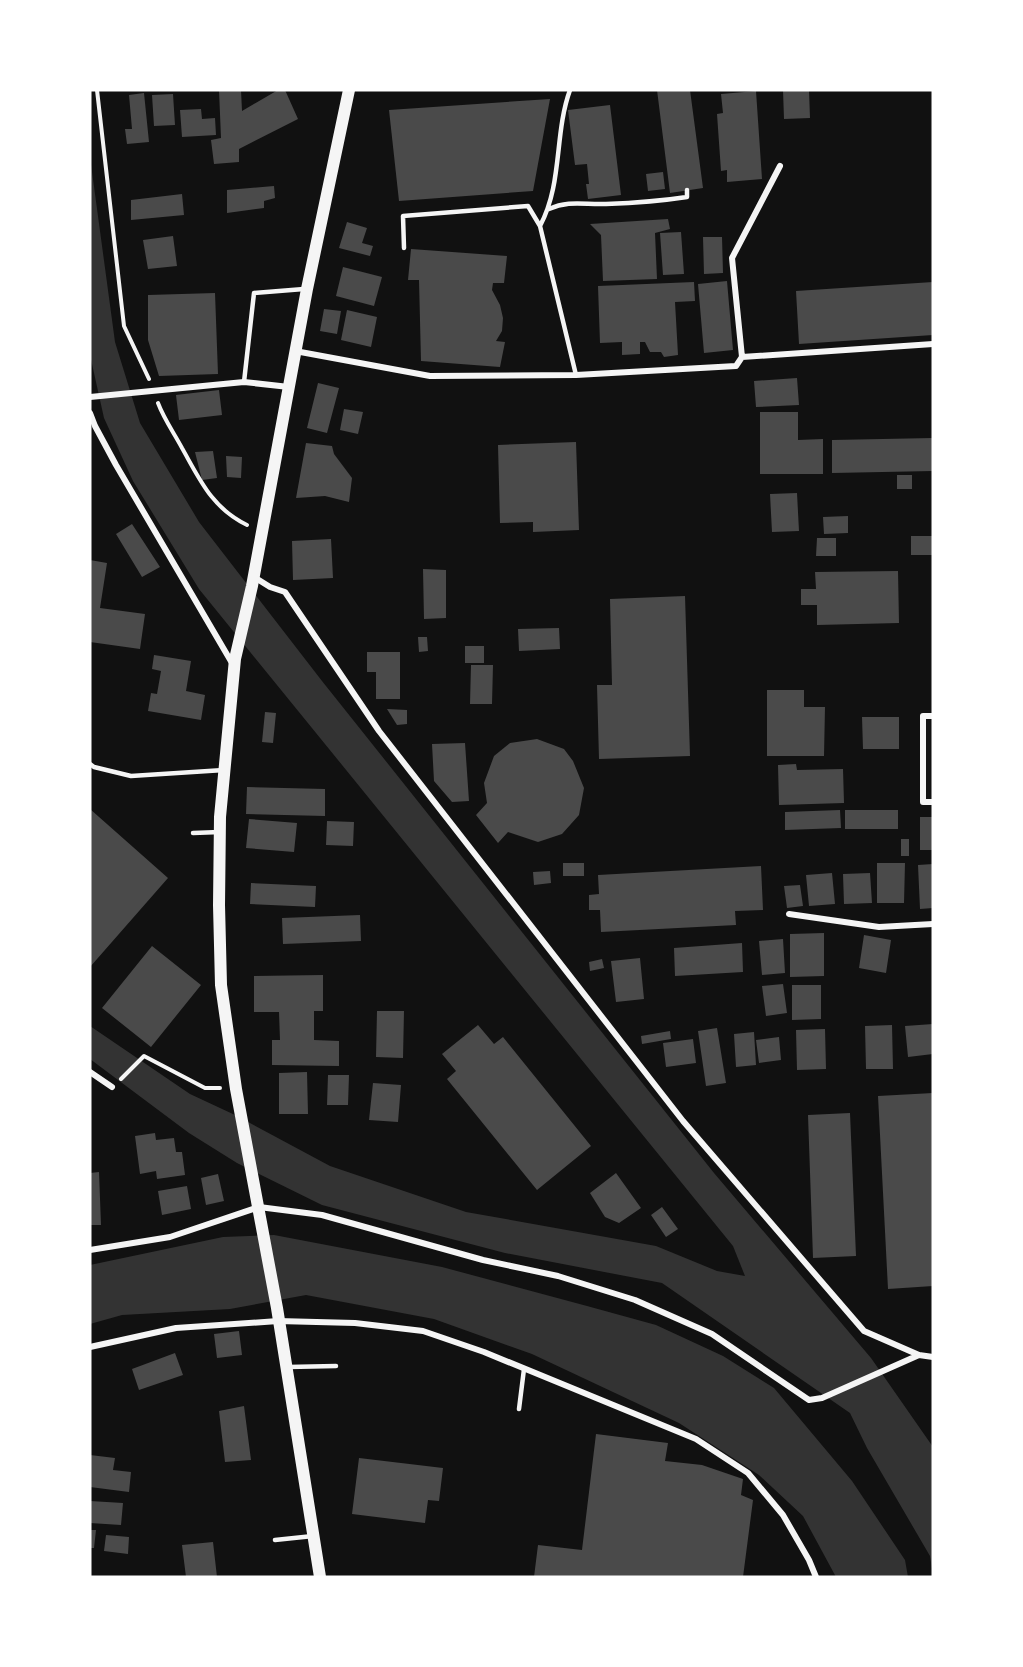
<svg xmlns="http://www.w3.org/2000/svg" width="1023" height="1667" viewBox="0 0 1023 1667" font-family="'Asap Condensed',sans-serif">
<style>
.water{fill:#333}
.building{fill:#4a4a4a}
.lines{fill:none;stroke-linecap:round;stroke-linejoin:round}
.path{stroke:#f5f5f5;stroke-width:4}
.service{stroke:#f5f5f5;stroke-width:4.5}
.minor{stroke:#f5f5f5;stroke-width:6}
.secondary{stroke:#f5f5f5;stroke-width:12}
</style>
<rect width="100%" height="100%" fill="#111"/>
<path class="water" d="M90,157L115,342L140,423L199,522L322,681L714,1173L871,1358L933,1447V1575L930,1556L867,1448L850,1413L662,1283L505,1253L322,1205L237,1163L189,1133L90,1059V1026L190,1094L235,1115L330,1166L466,1212L656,1246L717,1271L745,1276L733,1246L199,589L133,481L104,418L90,355Z
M274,1235L442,1267L587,1306L656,1325L723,1356L774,1388L852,1481L905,1560L908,1577H836L803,1516L759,1475L679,1423L532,1354L434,1319L306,1295L230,1309L122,1315L90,1324V1265L223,1237Z"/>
<path class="building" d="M219,90H241L242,111L278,90H285L298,119L239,149V162L214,164L211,140L221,138Z
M657,90H690L703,188L670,193Z
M783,90H809L810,118L784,119Z
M756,91L762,179L727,182V170L721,171L717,114L723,113L721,94Z
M144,93L149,142L127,144L125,129H132L129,95Z
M173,94L175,125L154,126L152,95Z
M550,99L533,191L399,201L389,110Z
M610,105L621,195L588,199L586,184H589L587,164L575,165L568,110Z
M201,109L202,119L215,118L216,135L182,137L180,110Z
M663,172L665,189L648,191L646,174Z
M274,186L275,198L264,201V208L227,213V190Z
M182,194L184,215L131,220V200Z
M668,219L670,229L655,233L657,279L603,281L601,235L590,224Z
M347,222L367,228L362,243L373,246L370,256L339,248Z
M681,232L684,274L663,275L660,233Z
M173,236L177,266L148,269L143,240Z
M703,237H722L723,273L704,274Z
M411,249L507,256L504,283H493L492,290L500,305L503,318L502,331L496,341L505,342L500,367L421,361L419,280H408Z
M343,267L382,277L374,306L336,296Z
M727,281L733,350L704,353L698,284Z
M694,282L695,301L675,302L678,355L664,357L661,352H650L645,342H640V354L622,355V342L600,343L598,286Z
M933,282V335L799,344L796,291Z
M215,293L218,374L159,376L148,340V295Z
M324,309L341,311L337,334L320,331Z
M347,310L377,317L371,347L341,340Z
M797,378L799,405L756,407L754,381Z
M318,383L339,388L327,433L307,428Z
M219,390L222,415L179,420L176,395Z
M344,409L363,412L358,434L340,430Z
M760,412H798V440L823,439V474H760Z
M933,438V471L832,473V440Z
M576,442L579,530L533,532V522L500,523L498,445Z
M306,443L332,446L334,454L352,478L349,502L325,496L296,498Z
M213,451L217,478L202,480L195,452Z
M226,456L242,457L241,478L227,477Z
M897,475H912V489H897Z
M797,493L799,531L772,532L770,494Z
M848,516V533L824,534L823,517Z
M132,524L160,567L142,577L116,534Z
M911,536H933V555H911Z
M817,538H836V556H816Z
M331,539L333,578L293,580L292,541Z
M90,560L107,563L100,608L145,614L140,649L90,642Z
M423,569L446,570V618L424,619Z
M898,571L899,623L817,625V605H801V589H816L815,572Z
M685,596L690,756L599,759L597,685H612L610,599Z
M559,628L560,649L519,651L518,629Z
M418,637H427L428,651L419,652Z
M465,646H484V663H465Z
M367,652H400V699H376V672H367Z
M154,655L191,661L186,691L205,695L201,720L148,711L151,693L157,694L161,671L152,669Z
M471,665H493L492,704H470Z
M767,690H804V707H825L824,756H767Z
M387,709L407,710V724L397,725Z
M265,712L276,713L273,743L262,742Z
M862,717H899V749H863Z
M537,739L564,749L573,761L584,788L579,815L562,834L538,842L508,832L498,843L476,815L487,803L484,783L494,756L510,743Z
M465,743L469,801L452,802L434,781L432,744Z
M796,764L797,770L843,769L844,803L779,805L778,765Z
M247,787L325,789V816L246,814Z
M90,809L168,878L90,967Z
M840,810L841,828L785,830V812Z
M845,810H898V829H845Z
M920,817H933V850H920Z
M249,819L297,823L294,852L246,848Z
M327,821L354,822L353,846L326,845Z
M901,839H909V856H901Z
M563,863H584V876H563Z
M877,863H905L904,903H877Z
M933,864V908L920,909L918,865Z
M761,866L763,910L735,911L736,925L601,932L600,910H589V895L599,894L598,875Z
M550,871L551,883L534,885L533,872Z
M832,873L835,904L809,906L806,875Z
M870,873L872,903L844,904L843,874Z
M251,883L316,886L315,907L250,904Z
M800,885L803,906L787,908L784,886Z
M360,915L361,941L283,944L282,918Z
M824,933V976L790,977V934Z
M864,935L891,940L886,973L859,968Z
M783,939L785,973L762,975L759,941Z
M742,943L743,972L675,976L674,948Z
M152,946L201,985L151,1047L102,1008Z
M640,958L644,999L616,1002L611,961Z
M602,959L604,968L590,971L589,962Z
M323,975V1011H314V1040L339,1041V1066L272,1065V1040H280L279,1012H254V976Z
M783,984L787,1013L766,1016L762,986Z
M792,985H821V1019L792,1020Z
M377,1011H404L403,1058L376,1057Z
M933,1024V1054L908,1057L905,1026Z
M478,1025L494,1044L503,1037L591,1146L537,1190L447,1079L456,1071L442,1054Z
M892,1025L893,1069H866L865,1026Z
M717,1028L726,1083L706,1086L698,1031Z
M825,1029L826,1069L797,1070L796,1030Z
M670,1031L671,1039L642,1044L641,1036Z
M754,1032L756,1065L736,1067L734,1034Z
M779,1037L781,1060L759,1063L756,1040Z
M693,1039L696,1063L666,1067L663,1043Z
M307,1072L308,1114H279V1073Z
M328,1075H349L348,1105H327Z
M373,1083L401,1085L398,1122L369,1120Z
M933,1093V1286L888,1289L878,1096Z
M850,1113L856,1256L813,1258L808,1115Z
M155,1133L156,1140L174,1138L176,1152H182L185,1175L157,1179L156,1171L140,1174L135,1136Z
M99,1172L101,1225H90V1173Z
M616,1173L641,1208L619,1223L605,1217L590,1193Z
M218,1174L224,1201L206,1205L201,1178Z
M187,1186L191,1209L162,1215L158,1191Z
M662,1207L678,1229L666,1237L651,1215Z
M239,1331L242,1355L217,1358L214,1334Z
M175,1353L183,1375L139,1390L132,1369Z
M244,1406L251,1460L225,1462L219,1411Z
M596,1434L668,1443L665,1461L702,1465L743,1479L741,1495L753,1500L743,1577H534L538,1545L582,1550Z
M90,1455L115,1458L113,1470L131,1472L129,1492L90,1487Z
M359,1458L443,1468L439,1501L428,1500L425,1523L352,1514Z
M90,1501L123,1503L121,1525L90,1523Z
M90,1530H96L94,1548H90Z
M106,1535L129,1537L128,1554L104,1551Z
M213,1542L217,1577H186L182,1545Z"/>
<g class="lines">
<path class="path" d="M97,90L124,326L149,379
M158,403C164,419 174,433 182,448C200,480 212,508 247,525
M121,1079L144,1056L205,1088H220"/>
<path class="service" d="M570,90C554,134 563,183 540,226L576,375
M549,209C569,200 585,205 606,204C633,203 661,201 687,197V190
M404,248L403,216L528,206L540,226
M244,382L254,293L304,289
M90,764L94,767L131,776L224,770
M193,833L220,832
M288,1367L336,1366
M519,1409L524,1369
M275,1540L313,1536"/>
<path class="minor" d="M295,351L430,376L576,375L736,366L742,357L933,344
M742,357L732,258L780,166
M90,397L244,382L289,387
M90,413L95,426L116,465L232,663
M254,577L270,587L285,592L379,731L683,1121L864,1331L919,1355L933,1357
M933,716H923V802H933
M789,914L879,927L933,924
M90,1072L112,1087
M90,1250L170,1237L259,1207L322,1215L483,1260L558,1276L635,1300L712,1334L809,1400L822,1398L919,1355
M90,1347L176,1328L278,1321L355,1323L423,1331L484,1352L696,1439L748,1473L783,1515L809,1560L816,1577"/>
<path class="secondary" d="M320,1577L277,1308L236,1089L221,985L219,905L220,817L235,659L252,586L307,289L349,90"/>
</g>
<rect width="1023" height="1667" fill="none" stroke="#ffffff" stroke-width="183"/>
</svg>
